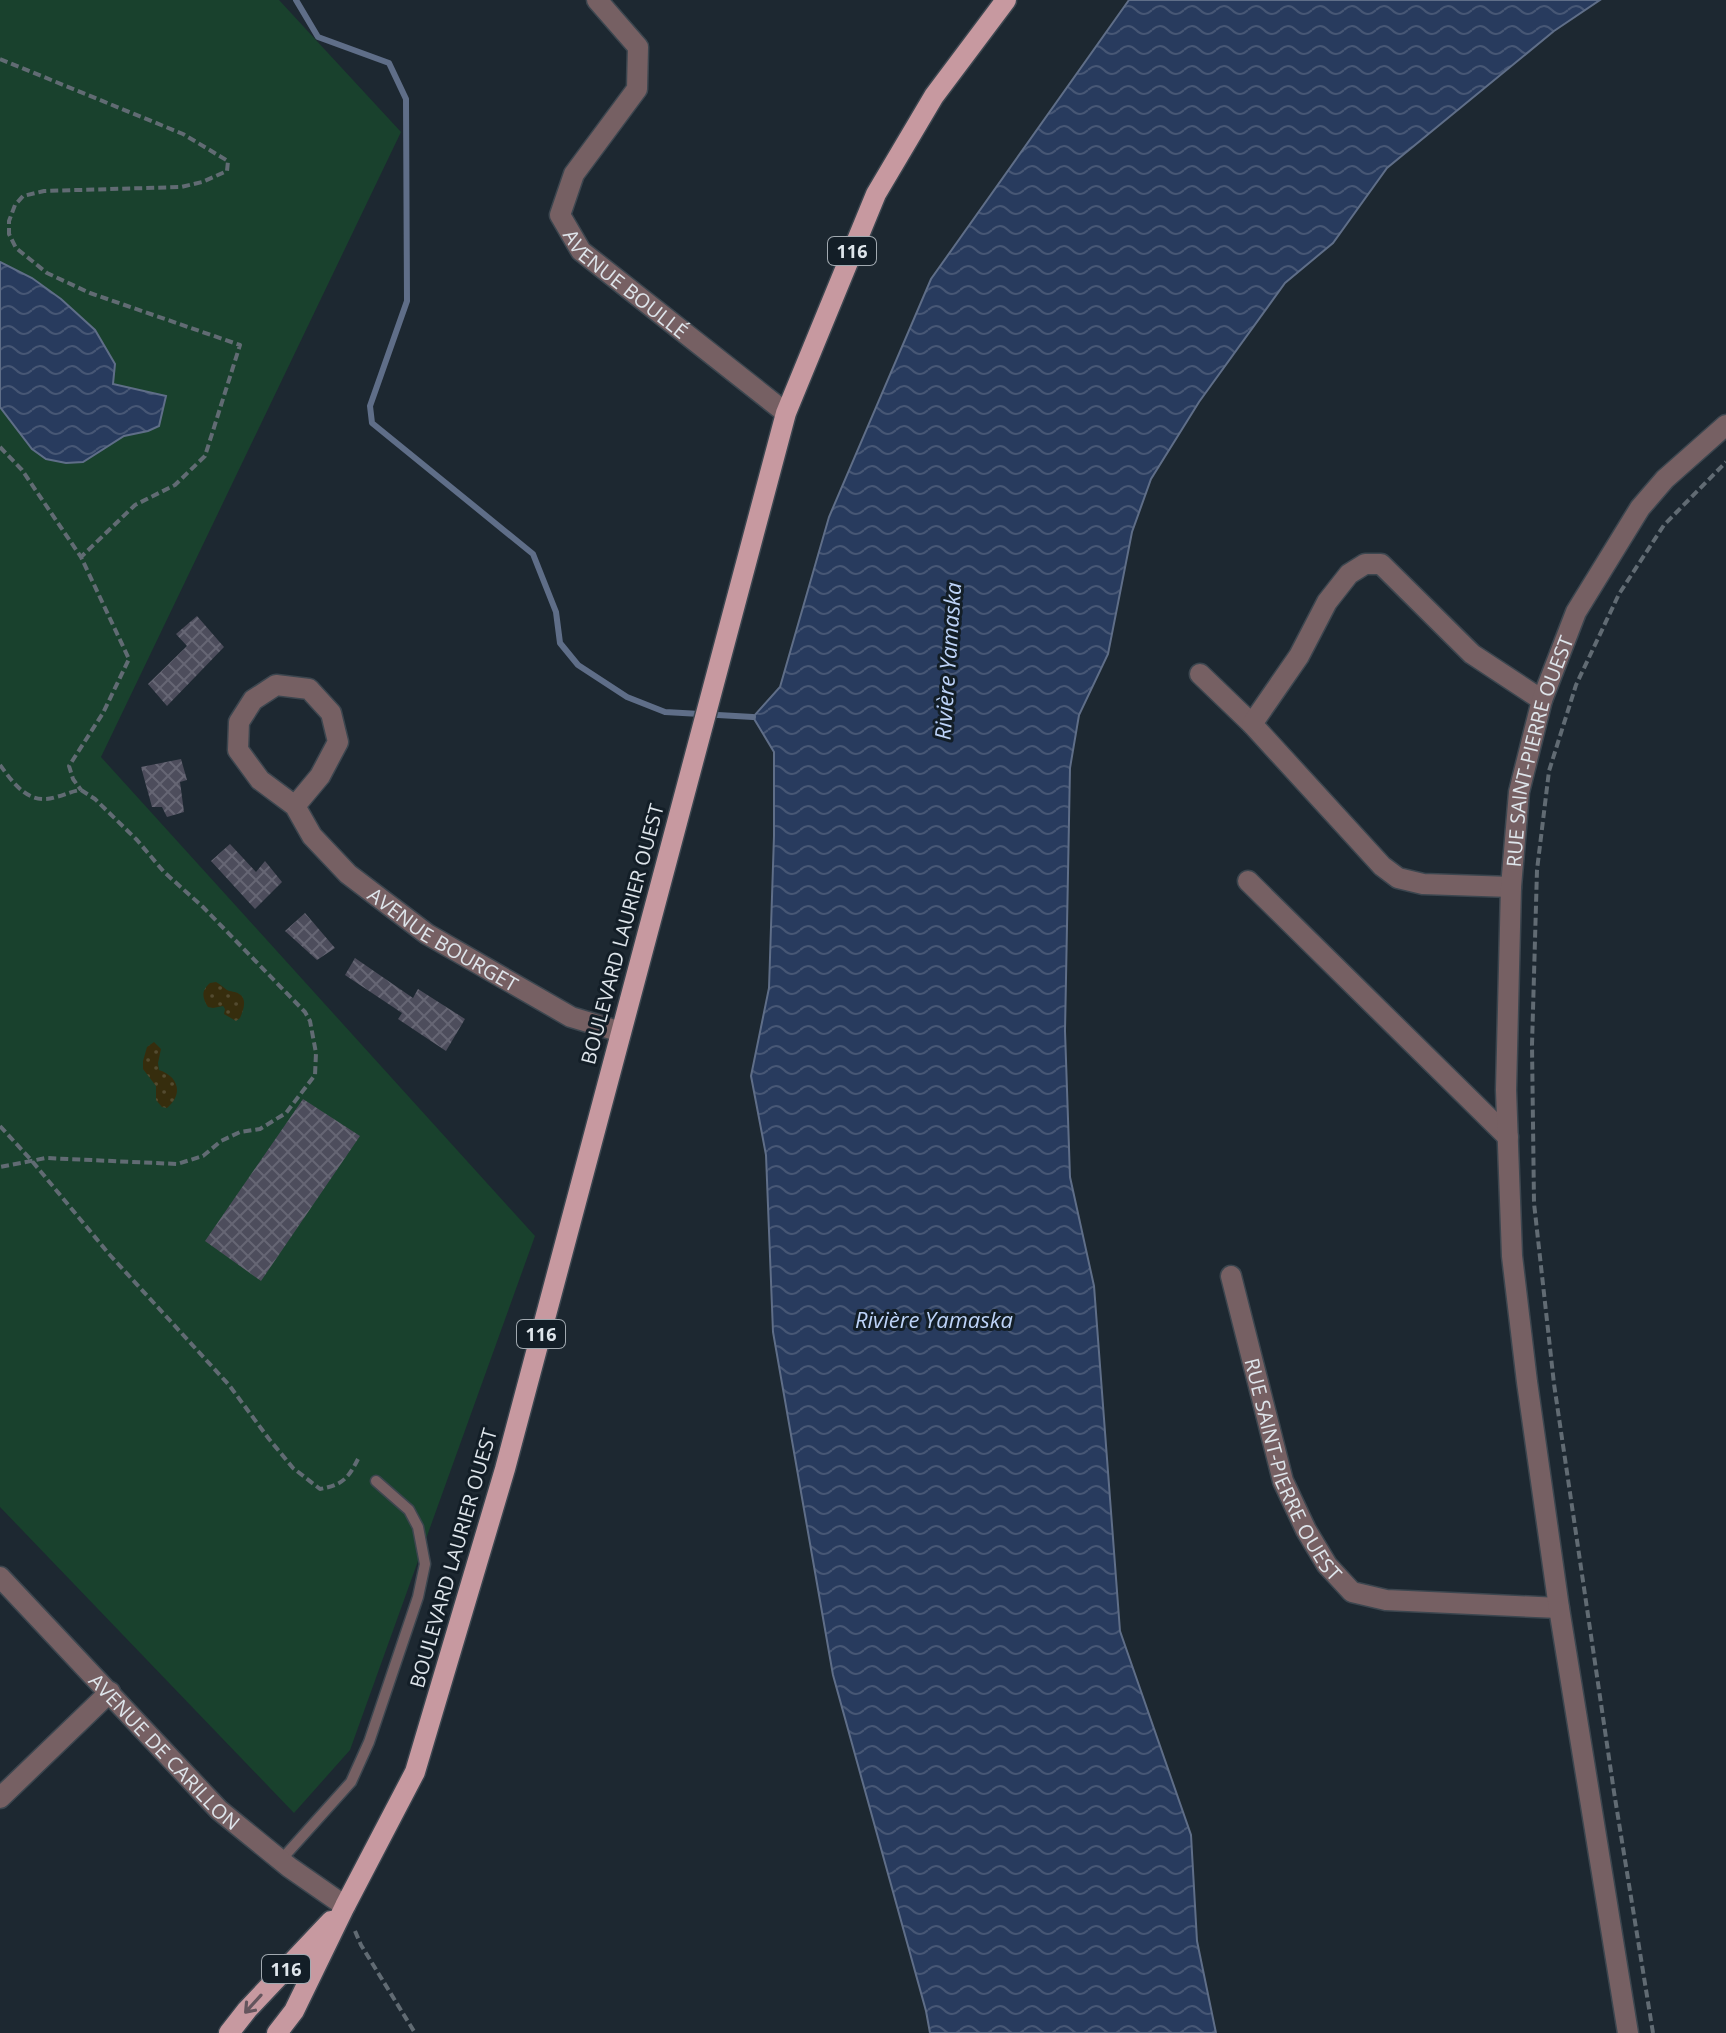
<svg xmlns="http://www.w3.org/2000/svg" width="1726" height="2033" viewBox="0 0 1726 2033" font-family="'Open Sans',sans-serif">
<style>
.grass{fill:#19412d}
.sand{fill:url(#sand-dots)}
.water{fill:url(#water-waves);stroke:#5f6e88;stroke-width:2}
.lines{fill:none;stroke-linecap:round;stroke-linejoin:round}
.stream{stroke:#5f6e88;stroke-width:6}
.building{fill:url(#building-cross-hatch)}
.service-casing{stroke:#3c464f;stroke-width:13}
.minor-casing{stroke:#3c464f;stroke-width:23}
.tertiary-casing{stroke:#3c464f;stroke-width:23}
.primary-casing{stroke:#3c464f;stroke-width:23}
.path{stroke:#616b73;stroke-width:4;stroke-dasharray:8 4;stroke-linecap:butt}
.service{stroke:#766063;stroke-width:10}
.minor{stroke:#766063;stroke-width:20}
.tertiary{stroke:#766063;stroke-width:20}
.primary{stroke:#c799a0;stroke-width:20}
.oneway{stroke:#64555d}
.labels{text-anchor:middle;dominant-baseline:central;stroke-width:6;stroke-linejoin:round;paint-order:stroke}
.shield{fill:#131e27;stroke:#a1a9b0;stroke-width:2}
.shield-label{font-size:18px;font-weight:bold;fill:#dee5eb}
.street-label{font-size:20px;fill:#dee5eb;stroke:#131e27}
.water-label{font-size:22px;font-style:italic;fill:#bdd3f8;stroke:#131e27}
</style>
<defs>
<pattern id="sand-dots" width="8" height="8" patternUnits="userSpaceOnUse" patternTransform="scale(2)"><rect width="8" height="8" fill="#362d0d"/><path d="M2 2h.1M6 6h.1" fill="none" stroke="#534b30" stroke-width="1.8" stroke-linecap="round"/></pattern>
<pattern id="water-waves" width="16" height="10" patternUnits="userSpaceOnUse" patternTransform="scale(2)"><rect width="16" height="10" fill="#283b5e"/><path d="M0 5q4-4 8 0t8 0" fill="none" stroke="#475775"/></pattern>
<pattern id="building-cross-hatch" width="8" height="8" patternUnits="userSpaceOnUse" patternTransform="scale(2)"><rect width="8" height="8" fill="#4d4d5c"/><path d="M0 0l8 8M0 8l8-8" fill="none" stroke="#666674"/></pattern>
</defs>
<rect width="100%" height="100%" fill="#1d2831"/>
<path class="grass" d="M0,0H279L401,132L101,757L535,1236L350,1750L294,1813L0,1507Z"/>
<path class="sand" d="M216,982C220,984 223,987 227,990C230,992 236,991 239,994C248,999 243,1011 240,1018L236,1021L224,1014L225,1009L223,1006L213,1008L208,1007C202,997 201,991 210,983Z
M154,1042L161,1049L158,1063L159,1070C178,1076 184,1094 167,1108L162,1107L156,1100V1086L143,1069V1061L147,1047Z"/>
<path class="water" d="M1129,0H1600L1554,31L1387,168L1333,243L1285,283L1199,402L1151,479L1132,532L1108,654L1079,715L1070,768L1065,1031L1070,1177L1094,1286L1120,1631L1191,1835L1197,1941L1216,2033H930L926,2011L833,1675L773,1332L766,1155L751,1076L769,988L774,836V752L753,717L780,687L829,517L931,279Z
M0,262L32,278L61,299L95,330L115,364L113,384L166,396L159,426L148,431L124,436L83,462L66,463L46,459L32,449L0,407Z"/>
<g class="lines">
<path class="stream" d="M296,0L318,37L389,63L406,99L407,301L370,406L372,423L533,554L556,612L560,643L578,665L627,697L665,712L753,717"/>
</g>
<path class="building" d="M197,616L224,647L167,706L148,684L187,646L176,634Z
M181,759L187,780L180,782L184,812L167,817L162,807H152L141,767Z
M230,844L256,872L265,861L282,882L255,909L211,861Z
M305,913L335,948L317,960L285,931Z
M355,958L413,998L418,989L465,1019L446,1051L398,1019L402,1013L345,975Z
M303,1099L360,1136L261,1281L205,1241Z"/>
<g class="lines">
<defs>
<path id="service" d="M281,1860L351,1782L369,1742L418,1597L425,1564L418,1527L409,1510L376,1481"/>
<g id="minor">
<path id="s1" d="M597,0L638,47L637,89L574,174L560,215L581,251L786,413"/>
<path d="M1200,674L1252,724L1382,866L1398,878L1423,884L1511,887"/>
<path d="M1252,724L1299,656L1327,602L1349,574L1365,564H1381L1472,654L1542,700"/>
<path id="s2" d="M295,806L320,776L338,742L331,713L309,689L276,685L253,700L239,722L238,750L260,780L295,806L312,836L348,874L427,934L571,1017L621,1032"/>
<path d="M1248,881L1508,1137"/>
<path id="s3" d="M1231,1276L1283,1481L1306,1530L1327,1565L1352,1592L1386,1600L1559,1608"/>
<path id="s4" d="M0,1577L219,1810L289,1867L345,1906"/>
<path d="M0,1798L110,1692"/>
</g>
<g id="tertiary">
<path id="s5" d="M1628,2033L1559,1608L1527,1382L1512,1256L1506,1090L1511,887L1519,792L1542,700L1576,612L1640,508L1665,479L1726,425"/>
</g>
<path id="primary" d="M229,2033L247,2010L331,1921
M277,2033L294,2011L345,1906L415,1772L505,1469L786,413L876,194L934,96L1006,0"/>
</defs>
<use href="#service" class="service-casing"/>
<use href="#minor" class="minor-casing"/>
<use href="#tertiary" class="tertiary-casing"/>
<use href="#primary" class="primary-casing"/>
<path class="path" d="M0,59L183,134L228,161L227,171L202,182L181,187L44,191L23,196L15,205L9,221V234L16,248L47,273L90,293L240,345L205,456L175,485L135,505L81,557L129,659L103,713L69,766L73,779L81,790
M0,447L22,470L81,557
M0,765C14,784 29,806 56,797C65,795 72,791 81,790L95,799L137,840L164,872L203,907L305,1012L310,1021L316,1053L315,1075L286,1113L260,1129L240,1132L221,1141L203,1156L177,1164L46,1158L0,1167
M0,1126L32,1161L109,1254L229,1385L269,1439L293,1468L320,1489C342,1485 348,1479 358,1459
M355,1931L361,1945L415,2033
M1653,2033L1614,1792L1554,1384L1534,1203L1532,1045L1537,870L1549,771L1576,685L1619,594L1664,525L1726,462"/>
<use href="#service" class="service"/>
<use href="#minor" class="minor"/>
<use href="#tertiary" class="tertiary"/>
<use href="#primary" class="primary"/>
</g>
<defs><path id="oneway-shaft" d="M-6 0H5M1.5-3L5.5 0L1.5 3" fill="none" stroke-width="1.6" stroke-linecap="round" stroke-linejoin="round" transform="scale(2)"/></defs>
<use class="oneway" href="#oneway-shaft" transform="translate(253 2004) rotate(132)"/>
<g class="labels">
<g class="shield">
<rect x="828" y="237" width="48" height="28" rx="6"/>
<rect x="517" y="1320" width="48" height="28" rx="6"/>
<rect x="262" y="1955" width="48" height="28" rx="6"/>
</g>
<g class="shield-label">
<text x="852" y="251">116</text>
<text x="541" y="1334">116</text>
<text x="286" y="1969">116</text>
</g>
<g class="street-label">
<text stroke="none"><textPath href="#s1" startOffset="350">AVENUE BOULLÉ</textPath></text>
<text stroke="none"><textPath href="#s5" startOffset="1294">RUE SAINT-PIERRE OUEST</textPath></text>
<text transform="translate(622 934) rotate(-75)">BOULEVARD LAURIER OUEST</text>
<text stroke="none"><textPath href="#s2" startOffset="538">AVENUE BOURGET</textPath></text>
<text stroke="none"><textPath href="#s3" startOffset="204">RUE SAINT-PIERRE OUEST</textPath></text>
<text transform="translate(453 1558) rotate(-74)">BOULEVARD LAURIER OUEST</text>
<text stroke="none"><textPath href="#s4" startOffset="240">AVENUE DE CARILLON</textPath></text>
</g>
<g class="water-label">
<text transform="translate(947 661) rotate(-86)">Rivière Yamaska</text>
<text x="934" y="1319">Rivière Yamaska</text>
</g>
</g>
</svg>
